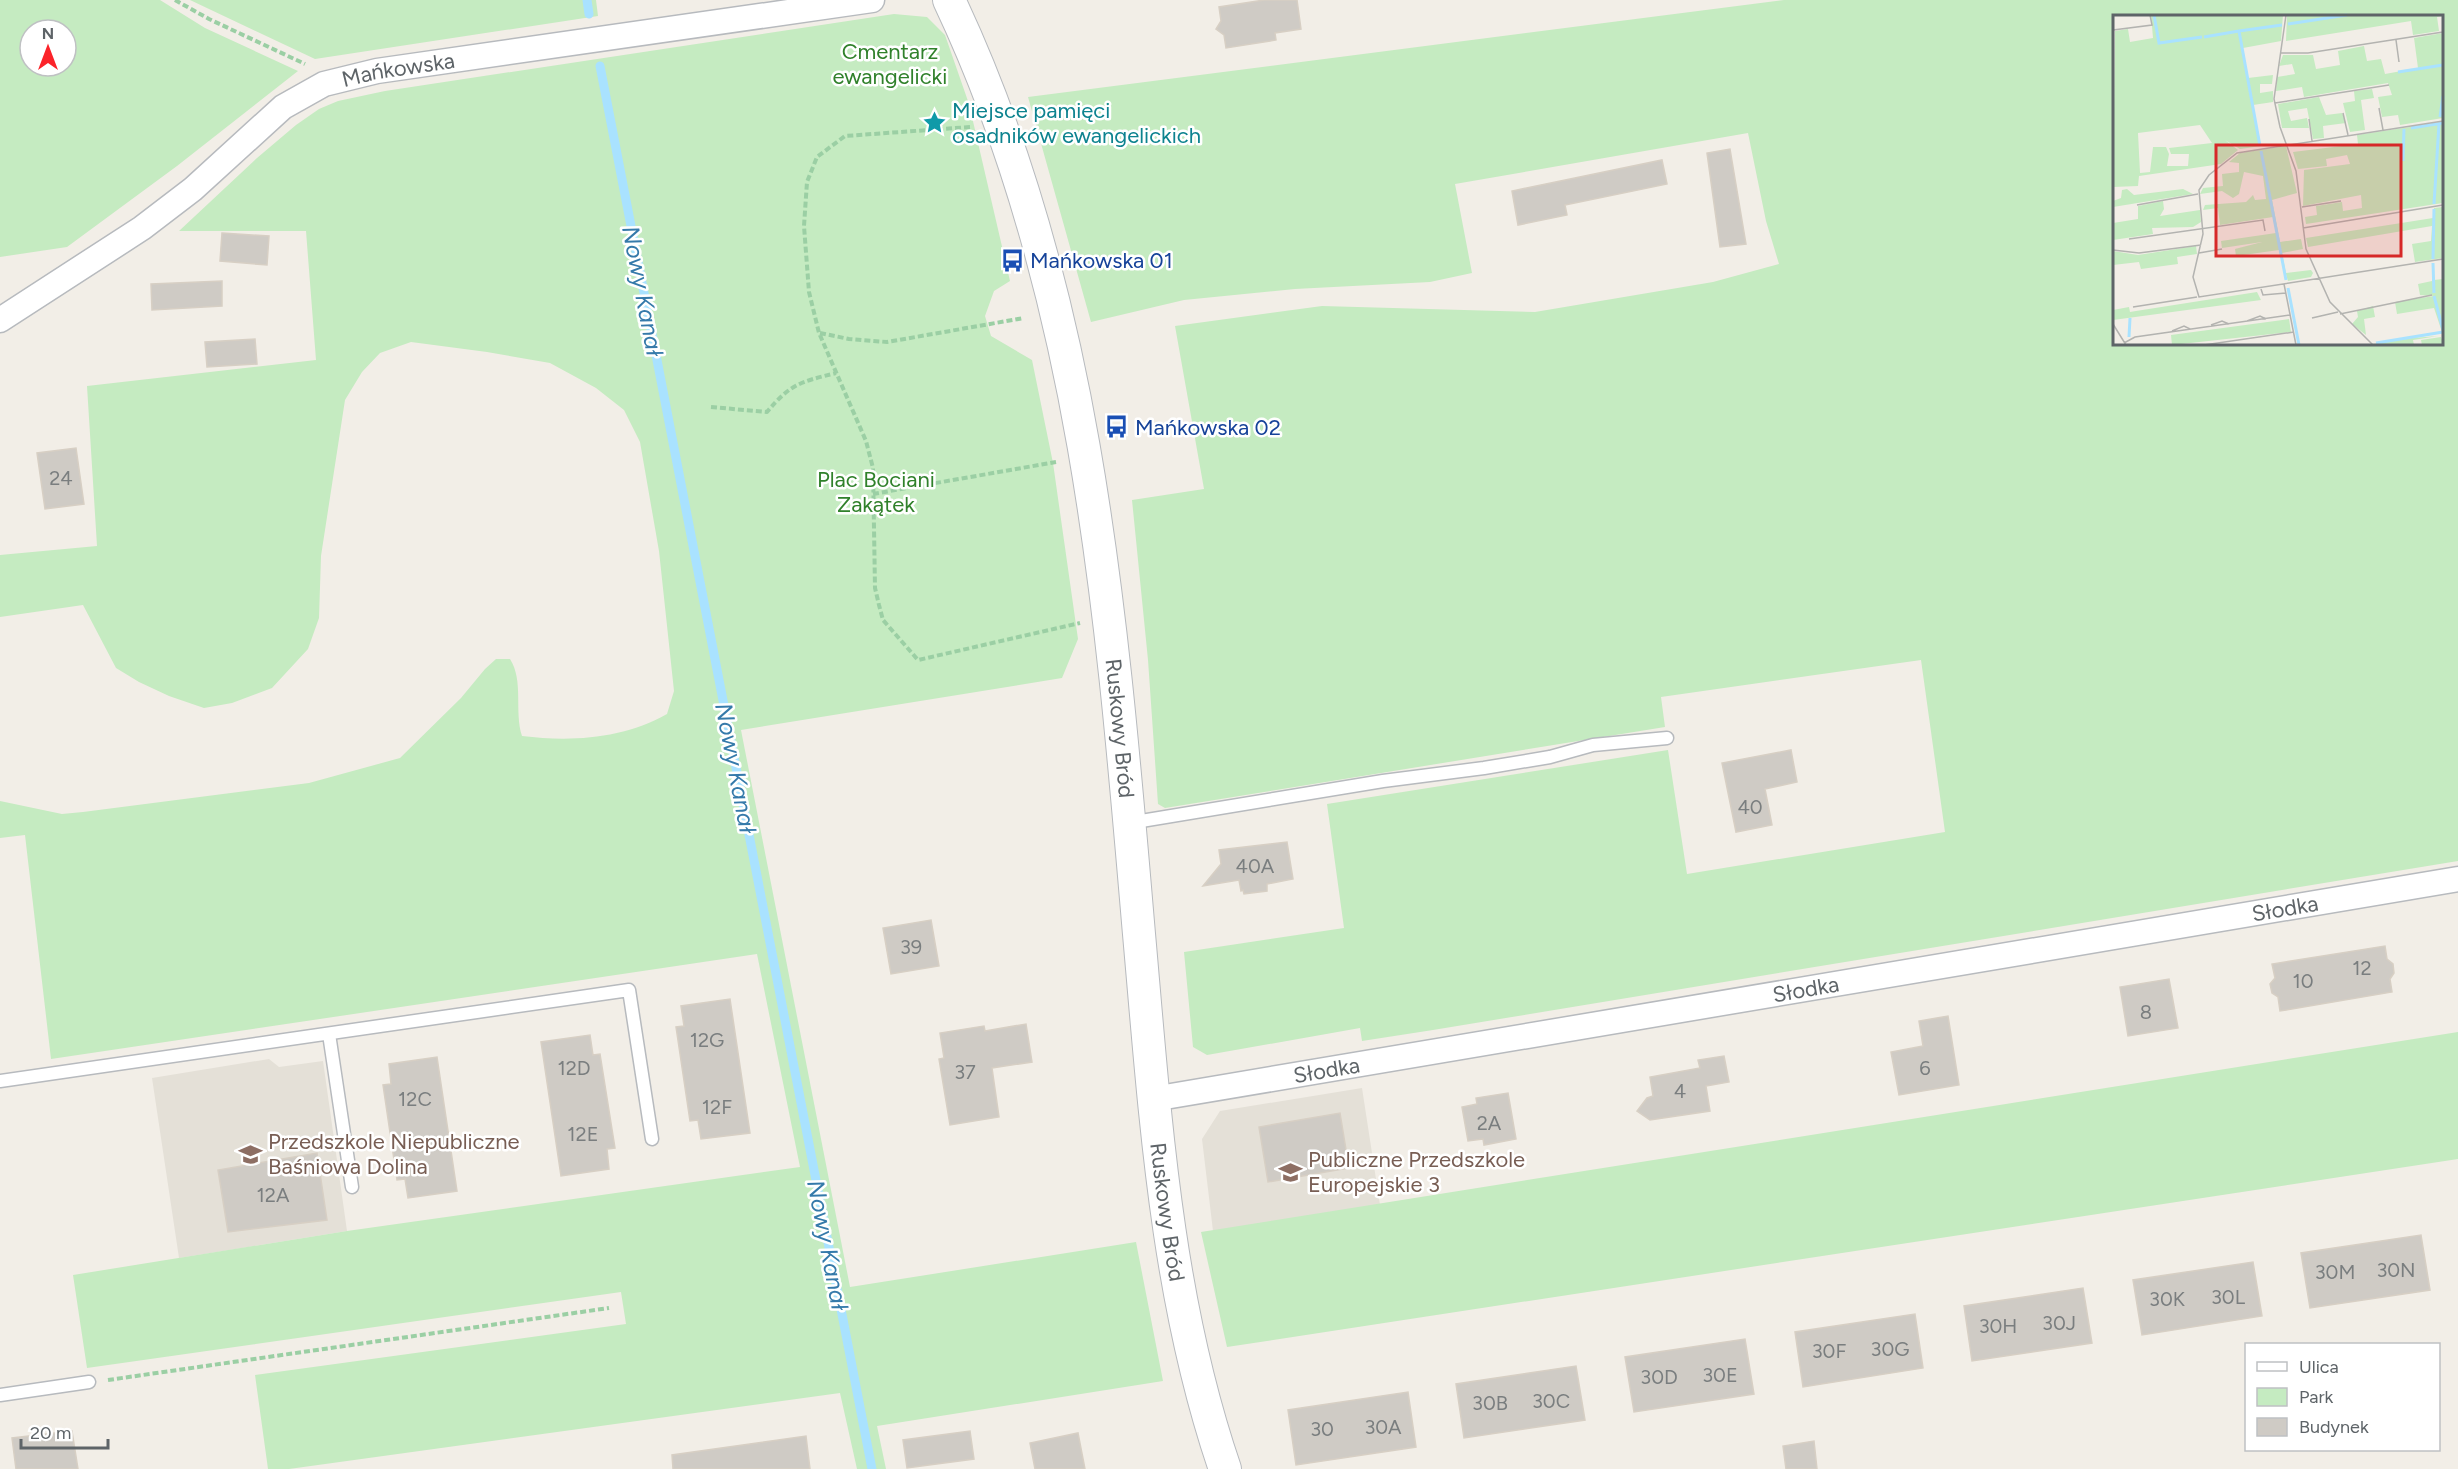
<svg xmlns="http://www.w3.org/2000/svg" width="2458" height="1469" viewBox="0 0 2458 1469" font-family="Figtree,sans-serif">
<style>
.education{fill:#e4e0d7}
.green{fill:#c5ebc1;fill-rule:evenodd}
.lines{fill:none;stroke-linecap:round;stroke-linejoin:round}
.stream{stroke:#a9e2ff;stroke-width:9}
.building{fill:#cfcbc5;stroke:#d7cfc4;stroke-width:1.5}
.service-casing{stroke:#b7babe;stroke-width:15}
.minor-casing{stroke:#b7babe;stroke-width:27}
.tertiary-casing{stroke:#b7babe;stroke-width:34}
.path{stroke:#9bcfa4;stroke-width:4;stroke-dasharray:6 3;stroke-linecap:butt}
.service{stroke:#fff;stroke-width:12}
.minor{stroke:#fff;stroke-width:24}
.tertiary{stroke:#fff;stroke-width:32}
.labels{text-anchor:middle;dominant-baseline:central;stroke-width:5;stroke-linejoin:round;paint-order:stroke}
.number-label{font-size:20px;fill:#7a7e7f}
.park-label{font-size:22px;fill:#30812b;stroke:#fff}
.street-label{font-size:22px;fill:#5e6468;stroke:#fff}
.culture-label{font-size:22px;fill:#0d838f;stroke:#fff;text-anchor:start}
.transit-label{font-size:22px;fill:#164399;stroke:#fff;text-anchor:start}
.education-label{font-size:22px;fill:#785e54;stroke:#fff;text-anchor:start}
.water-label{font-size:24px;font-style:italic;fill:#357aaa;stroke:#fff}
.inset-river{fill:none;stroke:#a9e2ff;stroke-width:3}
.inset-road{fill:none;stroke:#b3b3b0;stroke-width:1.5}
.view{fill:#d62828;fill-opacity:0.15;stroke:#d62828;stroke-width:3}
.inset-edge{fill:none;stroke:#5e6468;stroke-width:3}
</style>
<rect width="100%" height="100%" fill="#f2eee7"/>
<path class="education" d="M269,1059L279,1067L323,1061L347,1231L179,1258L152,1078Z
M1362,1088L1380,1205L1213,1231L1202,1139L1220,1111Z"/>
<path class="green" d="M0,0H160L205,28L298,71L177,166L67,247L0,257ZM30,30H66V66H30Z
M190,0H596L598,16L315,59Z
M1784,0H2458V861L1433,1030L1362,1041L1360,1028L1207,1055L1193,1047L1184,952L1344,928L1327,804L1668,750L1687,874L1945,832L1921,660L1661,697L1665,727L1165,808L1158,804L1148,660L1132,500L1204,489L1175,326L1322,306L1535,312L1713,282L1779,264L1766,221L1748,133L1455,184L1472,273L1430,282L1295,289L1184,300L1091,322L1028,97ZM2114,16H2442V344H2114Z
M894,14L927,17L945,35L969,104L1010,281L994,291L985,316L991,336L1032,360L1053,463L1078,639L1062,678L741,730L850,1287L1136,1242L1163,1381L877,1426L886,1469H857L840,1393L289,1469H268L255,1375L626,1324L621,1292L87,1368L73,1275L347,1231L800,1167L757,954L51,1059L25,835L0,838V801L62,814L83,812L309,783L400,758L461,698L485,669L496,659H510C524,681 514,711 522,736C571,742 623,739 667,714L674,691L659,551L640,442L624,410L596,388L550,363L487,352L411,342L380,353L362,372L345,400L321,556L319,618L308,649L272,688L232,703L204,708L169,696L139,682L116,668L83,605L0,617V555L97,546L87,386L316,360L306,231H179L257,158L296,125L319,109L338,101L385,91Z
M2458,1032V1159L1227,1347L1201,1232Z"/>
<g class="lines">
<path class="stream" d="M587,0L589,14
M600,66L872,1469"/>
</g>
<path class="building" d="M1264,0H1297L1301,29L1275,33L1276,40L1226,48L1224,35L1216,29L1221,21L1219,7Z
M1730,149L1746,244L1720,247L1707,153Z
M1662,160L1667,184L1565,205L1567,215L1518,225L1512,191Z
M222,233L269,236L267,265L220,261Z
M222,281V306L152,310L151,284Z
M255,339L257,364L207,367L205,342Z
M76,448L84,504L45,509L37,453Z
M1791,750L1797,782L1765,789L1772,825L1736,832L1722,763Z
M1287,842L1293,879L1267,884V891L1244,894L1243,890L1241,891L1239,880L1203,886L1221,864L1219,850Z
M931,920L939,966L891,974L883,928Z
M2385,946L2387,959L2393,964L2394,973L2390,979L2392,992L2280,1011L2278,997L2272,993L2270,984L2275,978L2272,964Z
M2169,979L2178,1028L2128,1036L2120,987Z
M730,999L750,1133L701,1139L698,1120L690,1121L676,1027L684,1026L681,1006Z
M1948,1016L1959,1085L1899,1095L1891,1052L1923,1046L1919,1021Z
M1026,1024L1032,1062L992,1068L999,1117L950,1125L939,1059L944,1058L940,1033L984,1026L985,1031Z
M590,1035L593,1055L600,1054L615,1148L607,1149L609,1169L561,1176L541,1042Z
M1724,1056L1729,1082L1706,1086L1710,1111L1650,1120L1637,1111L1647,1098L1653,1096L1650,1077L1700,1068L1698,1060Z
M437,1057L457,1191L408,1198L405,1179L397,1180L383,1085L391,1084L389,1064Z
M1508,1093L1516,1139L1484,1145L1483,1139L1468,1141L1462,1107L1477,1104L1476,1098Z
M1340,1113L1349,1168L1268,1182L1259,1127Z
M317,1153L327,1220L228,1232L218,1170Z
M2421,1235L2430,1290L2310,1308L2301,1253Z
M2253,1262L2262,1316L2142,1335L2133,1280Z
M2083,1288L2092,1343L1972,1361L1964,1306Z
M1915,1314L1923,1368L1803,1387L1795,1332Z
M1745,1339L1754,1394L1634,1412L1625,1357Z
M1576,1366L1585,1420L1464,1438L1456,1384Z
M1408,1392L1416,1447L1296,1465L1288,1410Z
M72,1431L78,1469H16L12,1438Z
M970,1431L974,1459L907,1468L903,1440Z
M1078,1433L1085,1469H1035L1030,1443Z
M806,1436L810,1469H673L672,1455Z
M1814,1441L1817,1469H1786L1783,1446Z"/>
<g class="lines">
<defs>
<path id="service" d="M1129,823L1383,781L1484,768L1550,757L1593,745L1667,738
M329,1034L352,1187
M0,1081L629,990L652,1139
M0,1395L89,1382"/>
<g id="minor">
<path id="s1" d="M0,320L142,228L193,189L283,107L324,84L377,71L872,0"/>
<path id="s2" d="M1153,1099L2458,879"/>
</g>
<g id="tertiary">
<path id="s3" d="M949,0C1087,291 1112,618 1139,934C1155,1114 1166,1297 1225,1469"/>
</g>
</defs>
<use href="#service" class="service-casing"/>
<use href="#minor" class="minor-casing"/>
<use href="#tertiary" class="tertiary-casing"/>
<path class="path" d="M175,0L209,19L305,64
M970,127L845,136L817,157L807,182L804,226L809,292L819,333L866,441L873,468L875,588L879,605L883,620L918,660L1080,623
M820,333L849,339L887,342L1024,318
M711,407L767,412C791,383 801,382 836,373
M873,494L1056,462
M108,1380L609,1308"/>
<use href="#service" class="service"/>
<use href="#minor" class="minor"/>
<use href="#tertiary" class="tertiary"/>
</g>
<defs>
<symbol id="sight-bare" viewBox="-9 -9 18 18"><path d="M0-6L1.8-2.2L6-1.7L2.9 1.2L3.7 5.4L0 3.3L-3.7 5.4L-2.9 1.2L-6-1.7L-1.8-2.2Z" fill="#0f9aa8" stroke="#fff" stroke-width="2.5" paint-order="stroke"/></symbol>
<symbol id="bus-bare" viewBox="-9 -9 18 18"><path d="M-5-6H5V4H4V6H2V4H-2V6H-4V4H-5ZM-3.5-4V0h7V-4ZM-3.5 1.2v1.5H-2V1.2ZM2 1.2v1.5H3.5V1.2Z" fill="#1a4fb4" stroke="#fff" stroke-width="2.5" paint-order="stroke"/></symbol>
<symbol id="school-bare" viewBox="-9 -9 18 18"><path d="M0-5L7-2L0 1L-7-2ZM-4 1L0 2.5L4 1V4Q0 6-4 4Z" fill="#8d6e63" stroke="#fff" stroke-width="2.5" paint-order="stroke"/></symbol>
</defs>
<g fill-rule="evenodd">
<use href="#sight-bare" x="918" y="106" width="33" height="33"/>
<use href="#bus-bare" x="996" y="244" width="33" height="33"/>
<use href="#bus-bare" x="1100" y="410" width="33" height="33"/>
<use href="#school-bare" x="234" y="1138" width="33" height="33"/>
<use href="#school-bare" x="1274" y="1156" width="33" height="33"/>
</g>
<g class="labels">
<g class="number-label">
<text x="61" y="478">24</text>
<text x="1750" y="807">40</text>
<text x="1255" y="866">40A</text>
<text x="911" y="947">39</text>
<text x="2362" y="968">12</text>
<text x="2303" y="981">10</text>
<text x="2146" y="1012">8</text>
<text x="707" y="1040">12G</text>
<text x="574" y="1068">12D</text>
<text x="1925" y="1068">6</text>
<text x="965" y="1072">37</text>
<text x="1680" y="1091">4</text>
<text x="415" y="1099">12C</text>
<text x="717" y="1107">12F</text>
<text x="1489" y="1123">2A</text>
<text x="583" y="1134">12E</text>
<text x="273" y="1195">12A</text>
<text x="2396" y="1270">30N</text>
<text x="2335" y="1272">30M</text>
<text x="2228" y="1297">30L</text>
<text x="2167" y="1299">30K</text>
<text x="2059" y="1323">30J</text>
<text x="1998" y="1326">30H</text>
<text x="1890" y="1349">30G</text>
<text x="1829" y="1351">30F</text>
<text x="1720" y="1375">30E</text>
<text x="1659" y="1377">30D</text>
<text x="1551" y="1401">30C</text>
<text x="1490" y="1403">30B</text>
<text x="1383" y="1427">30A</text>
<text x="1322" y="1429">30</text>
</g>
<g class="park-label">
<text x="890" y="51">Cmentarz<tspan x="890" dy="25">ewangelicki</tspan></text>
<text x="876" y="479">Plac Bociani<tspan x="876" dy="25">Zakątek</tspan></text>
</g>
<g class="street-label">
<text stroke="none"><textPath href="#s1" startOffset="478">Mańkowska</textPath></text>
<text stroke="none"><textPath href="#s3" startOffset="752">Ruskowy Bród</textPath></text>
<text stroke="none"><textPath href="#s2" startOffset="1148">Słodka</textPath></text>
<text stroke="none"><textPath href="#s2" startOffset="662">Słodka</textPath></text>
<text stroke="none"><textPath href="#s2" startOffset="176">Słodka</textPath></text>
<text stroke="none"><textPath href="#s3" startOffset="1238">Ruskowy Bród</textPath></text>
</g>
<g class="culture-label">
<text x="952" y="110">Miejsce pamięci<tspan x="952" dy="25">osadników ewangelickich</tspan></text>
</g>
<g class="transit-label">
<text x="1030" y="260">Mańkowska 01</text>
<text x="1135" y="427">Mańkowska 02</text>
</g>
<g class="education-label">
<text x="268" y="1141">Przedszkole Niepubliczne<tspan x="268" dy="25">Baśniowa Dolina</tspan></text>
<text x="1308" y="1159">Publiczne Przedszkole<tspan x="1308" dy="25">Europejskie 3</tspan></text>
</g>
<g class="water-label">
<text transform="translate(643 291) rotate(79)">Nowy Kanał</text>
<text transform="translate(736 768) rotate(79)">Nowy Kanał</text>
<text transform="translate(828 1245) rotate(79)">Nowy Kanał</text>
</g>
</g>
<g transform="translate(2113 15)">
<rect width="330" height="330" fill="#f2eee7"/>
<path d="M38,0H170L168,26L130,33L135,63L160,60L159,69H147V78L160,76V87L140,90L148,131L127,134L112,125L125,135L108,149L26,161L25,171L0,172L2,16L15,14L17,27L40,23ZM87,110L99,128L56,133L58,139H76L75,151H54L56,139L53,132H40L37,157L27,158L25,118ZM174,0H330V1L324,2L326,16L300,20L298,6L173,26ZM330,18V103L287,110L285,100L269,102L265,82L279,80L275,68L191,82L189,72L163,76L164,62L182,59L179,49L166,51L170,40H200L203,54L227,50L225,36L251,31L254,46L268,44L272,59L305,53L301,23ZM259,74L261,83L248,85L252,115L237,117L230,88L242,86L241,76ZM206,82L213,100L229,98L233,108L210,111L211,123L200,124L194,93L175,96L178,106L194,103L196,113H169L165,89ZM330,107V188L193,209L192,202L204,200L203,191L229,187L230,196L249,193L248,180L190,191L191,155L237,149L234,140L213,144L214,151L185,154L180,137L245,129L244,120ZM173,131L184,178L159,185L167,227L188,224L190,234L169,238L173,258L198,255L200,258L198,262L175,266L166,235L123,241L122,234L149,227L109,233L108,226L163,218L160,202L107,210L105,193L90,195L92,190L133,187L140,180L142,185L153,184L150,161L131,157L126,179L120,183L109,176L87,179L90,173L110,171L109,159L126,157V148L116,147L127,138ZM14,174L21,180L70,174L80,179L0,192V186L8,183L9,175ZM50,186L51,194L47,201L87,195L88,207L80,212L39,213L40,219L0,225V208L25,204V191ZM330,192V243L302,247L299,229L318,226L319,211L195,232L193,223L320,203L321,193ZM83,231L84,239L64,242L65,249L28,254L26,247L0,250V236L25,240ZM319,248L321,265L330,264V329L309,330L308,325L328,322L330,328L329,318L300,323L325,321L300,325L301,330L261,329L329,317L321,293L284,299L282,287L321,281L307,280L305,269L319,266ZM144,277L148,285L0,305V295L16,292L17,297L23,296ZM260,291L262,302L251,304L253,320L239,309L245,302L244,296ZM176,304L178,317L59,330L58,320Z" fill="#c5ebc1" fill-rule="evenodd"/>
<path class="inset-river" d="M41,0L46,28L89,22M175,9L234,0M126,16L169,10M91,22L126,16L147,131M285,57L330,50M327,102L330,81M298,113L330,108M148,136L173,265M290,146L291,114M321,189L326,109M320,244L321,194M320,248L321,278M175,273L186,330M321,281L330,315M16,322L17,303M263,328L330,317"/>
<path class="inset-road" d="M173,0L161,84L167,112L183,156L193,234L217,287L260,330M0,15L39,10L37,0M283,25L286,47M167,38H195L330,17M162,88L276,70M266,93L270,115M230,98L235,120M196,104L199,126M330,106L124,138L96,160L86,175L90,219L80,262L86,282L330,244M24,190L85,179M189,192L228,186M190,213L330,190M16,224L150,205L152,216M0,235L26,238L88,230M86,238L109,234M171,269L183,330M148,274L150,280L173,278M20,292L84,282M227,299L319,280M199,303L225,297M134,306L147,301L153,304M0,309L13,330M98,310L109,306L116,309M59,316L71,311L77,314M11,328L22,322L177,300M91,330L181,317"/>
<path class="view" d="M103,130H288V241H103Z"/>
<rect width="330" height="330" class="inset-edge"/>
</g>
<rect x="2245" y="1343" width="195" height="108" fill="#ffffff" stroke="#bfc1c3" stroke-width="1.5"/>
<rect x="2257" y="1362" width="30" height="9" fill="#ffffff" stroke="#bfc1c3" stroke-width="1.5"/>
<text x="2299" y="1373" font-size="18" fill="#5e6468">Ulica</text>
<rect x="2257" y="1388" width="30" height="18" fill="#c5ebc1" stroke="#bfc1c3" stroke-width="1.5"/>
<text x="2299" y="1403" font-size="18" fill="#5e6468">Park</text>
<rect x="2257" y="1418" width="30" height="18" fill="#cfcbc5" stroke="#bfc1c3" stroke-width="1.5"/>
<text x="2299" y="1433" font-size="18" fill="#5e6468">Budynek</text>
<g transform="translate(48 48)"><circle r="28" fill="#ffffff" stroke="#bfc1c3" stroke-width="1.5"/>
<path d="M0-4.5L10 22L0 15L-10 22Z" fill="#fb2329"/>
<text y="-9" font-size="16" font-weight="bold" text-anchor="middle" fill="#5e6468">N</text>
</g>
<path d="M21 1439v9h87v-9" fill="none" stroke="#5e6468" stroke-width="3"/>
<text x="30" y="1439" font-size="18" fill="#5e6468" stroke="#ffffff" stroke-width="4.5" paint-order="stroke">20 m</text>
</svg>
